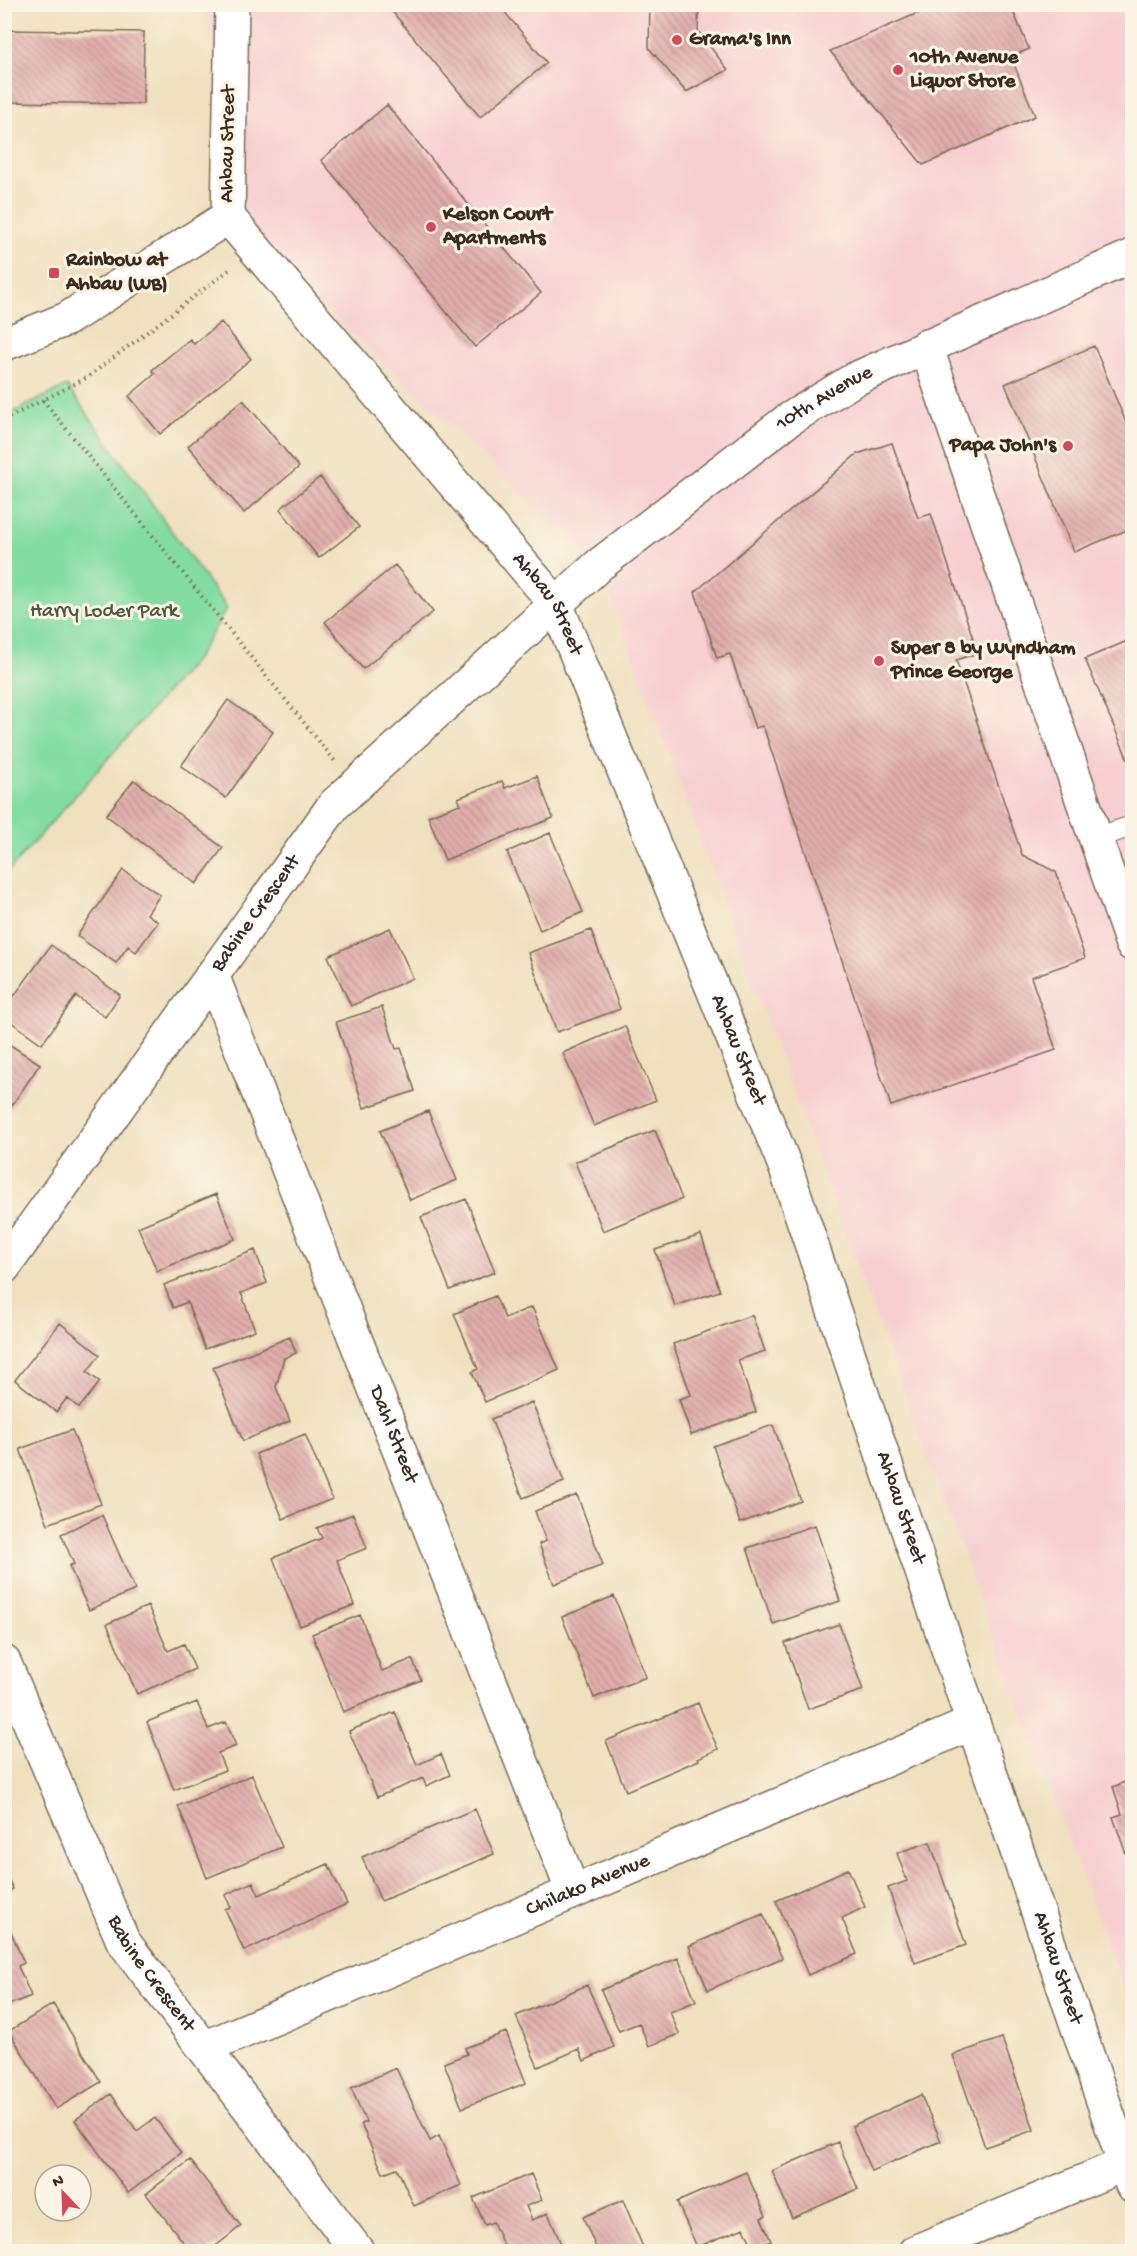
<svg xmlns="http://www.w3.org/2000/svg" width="1137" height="2256" viewBox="0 0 1137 2256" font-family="'Gochi Hand',sans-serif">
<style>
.built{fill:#f7cfd1}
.green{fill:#83dda3;stroke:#5f8460;stroke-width:1.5}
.building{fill:url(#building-back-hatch)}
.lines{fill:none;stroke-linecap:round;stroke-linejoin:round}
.service-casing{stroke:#7a6a56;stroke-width:22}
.minor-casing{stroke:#7a6a56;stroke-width:36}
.path{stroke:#7a6a56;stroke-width:4;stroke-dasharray:1.5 4.5;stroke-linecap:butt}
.service{stroke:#fff;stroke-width:20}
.minor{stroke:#fff;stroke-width:33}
.poi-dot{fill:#d1495b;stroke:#fcf5e5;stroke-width:2}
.labels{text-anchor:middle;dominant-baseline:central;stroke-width:6;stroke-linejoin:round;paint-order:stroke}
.poi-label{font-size:21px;font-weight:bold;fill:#3b2a1e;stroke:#fcf5e5;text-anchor:start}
.street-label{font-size:21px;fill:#3b2a1e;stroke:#fcf5e5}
.park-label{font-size:21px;fill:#4d573f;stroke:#fcf5e5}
</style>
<defs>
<pattern id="building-back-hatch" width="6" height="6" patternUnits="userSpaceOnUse" patternTransform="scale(1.5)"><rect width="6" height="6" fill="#e1aeac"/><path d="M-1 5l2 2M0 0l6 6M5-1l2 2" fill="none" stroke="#b88e8b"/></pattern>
</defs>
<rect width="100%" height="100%" fill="#fcf5e5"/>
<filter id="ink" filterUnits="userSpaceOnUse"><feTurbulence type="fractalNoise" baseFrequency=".0167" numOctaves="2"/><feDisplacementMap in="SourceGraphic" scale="12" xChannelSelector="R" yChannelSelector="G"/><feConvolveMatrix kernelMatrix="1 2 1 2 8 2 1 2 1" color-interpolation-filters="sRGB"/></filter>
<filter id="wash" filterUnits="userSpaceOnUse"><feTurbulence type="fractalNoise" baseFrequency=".008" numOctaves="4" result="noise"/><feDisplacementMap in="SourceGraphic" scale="24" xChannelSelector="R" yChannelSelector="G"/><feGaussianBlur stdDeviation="1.35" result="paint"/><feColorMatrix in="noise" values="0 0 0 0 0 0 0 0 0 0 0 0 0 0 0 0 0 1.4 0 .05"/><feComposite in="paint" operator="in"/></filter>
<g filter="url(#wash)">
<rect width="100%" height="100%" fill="#efe0be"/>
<path class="built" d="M207,5H1132V2012L599,565L228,217Z"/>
<path class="green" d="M67,386L227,608L197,658L5,875V416Z"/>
<g id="blocks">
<path class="building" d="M386,4H498L547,63L480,117Z
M650,4H699L698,31L728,70L686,92L649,48Z
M939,4H1010L1029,49L1011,57L1035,116L923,165L830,51Z
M4,30L144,32L143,104L4,102Z
M387,105L541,293L475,347L321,160Z
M221,322L251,359L160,434L129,396L155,374L152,370L190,339L194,344Z
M1094,346L1132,437V528L1074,552L1005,384Z
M243,400L299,467L244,513L188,446Z
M892,443L918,518L931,514L978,653L956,660L1022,855L1056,872L1085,958L1031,977L1056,1050L891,1106L763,726L755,728L730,654L717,658L695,592L857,454Z
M320,477L359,527L319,558L280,509Z
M395,565L433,612L363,669L325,622Z
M1132,639V769L1085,659Z
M228,700L273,732L226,798L181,766Z
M537,776L553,818L445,860L428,816L460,804L458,798L502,781L505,788Z
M134,780L223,848L196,884L106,815Z
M550,833L583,912L540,930L507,852Z
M123,870L160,895L147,914L158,922L136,952L128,946L116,963L77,936Z
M390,928L413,978L351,1006L328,956Z
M591,930L620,1009L557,1032L528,953Z
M51,945L120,995L105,1017L76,996L42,1044L4,1017V1010Z
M382,1007L396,1049L401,1048L415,1091L364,1108L336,1022Z
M625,1026L656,1100L594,1126L563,1053Z
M4,1041L40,1064L4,1117Z
M428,1111L457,1180L410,1200L380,1131Z
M655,1130L682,1199L603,1231L575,1162Z
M216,1194L235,1239L157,1271L138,1227Z
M466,1199L495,1272L450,1290L421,1217Z
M701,1235L720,1291L675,1306L655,1250Z
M255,1250L267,1283L241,1293L255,1330L205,1349L187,1302L173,1308L164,1285Z
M495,1296L505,1318L532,1307L559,1370L485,1402L472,1372L478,1369L454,1314Z
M752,1315L765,1351L738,1360L756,1412L691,1435L679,1399L691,1395L673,1344Z
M60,1323L100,1355L87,1372L100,1382L79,1408L67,1398L56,1412L15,1380Z
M290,1337L296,1353L284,1358L276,1387L290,1421L243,1441L213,1368Z
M532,1402L564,1482L523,1498L491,1419Z
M773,1425L801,1501L740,1523L713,1446Z
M72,1430L101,1504L48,1524L20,1449Z
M305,1434L332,1499L283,1519L256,1454Z
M577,1495L603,1565L554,1584L539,1544L546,1541L535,1511Z
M353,1514L367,1548L337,1560L354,1605L300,1626L273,1558L322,1538L317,1528Z
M102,1515L135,1590L89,1610L69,1566L74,1564L61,1534Z
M815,1525L840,1601L773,1624L747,1548Z
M614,1596L646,1677L594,1698L562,1617Z
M148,1606L168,1651L184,1644L195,1669L137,1694L107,1624Z
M360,1615L382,1671L412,1659L421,1680L343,1712L312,1634Z
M839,1624L863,1690L808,1709L785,1643Z
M197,1702L208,1729L226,1722L236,1746L218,1753L225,1770L174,1790L147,1722Z
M698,1703L718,1749L698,1758L699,1760L626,1791L606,1741Z
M395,1712L417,1765L441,1754L450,1775L426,1786L423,1778L377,1797L349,1731Z
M252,1775L282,1847L207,1878L178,1806Z
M1132,1779V1871L1113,1817L1122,1814L1113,1787Z
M475,1809L494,1854L381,1901L362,1857Z
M930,1842L966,1945L915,1963L888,1888L907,1881L897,1853Z
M328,1864L347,1904L244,1951L225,1909L231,1907L225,1895L253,1882L259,1895Z
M848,1869L865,1907L842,1918L857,1954L808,1975L776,1901Z
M4,1870L13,1889L4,1893Z
M763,1914L782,1958L708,1990L689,1946Z
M4,1915L24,1963L18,1966L31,1996L4,2007Z
M678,1958L696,2001L670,2012L679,2034L649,2046L639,2023L619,2031L601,1990Z
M587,1985L614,2047L584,2061L579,2049L538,2067L516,2016Z
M53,2004L101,2082L56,2109L9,2031Z
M506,2032L526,2083L462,2108L444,2063L467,2054L465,2048Z
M1002,2038L1034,2130L985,2147L953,2055Z
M396,2068L430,2141L439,2136L461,2185L414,2206L397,2168L383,2173L361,2124L366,2122L351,2088Z
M111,2094L137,2131L155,2118L181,2153L128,2193L75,2120Z
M921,2095L941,2141L871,2171L852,2126Z
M838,2142L858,2189L792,2218L772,2171Z
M190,2160L241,2226L208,2252H191L146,2194Z
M746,2172L766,2216L761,2218L771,2241L753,2248L744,2228L697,2247L677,2202Z
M531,2174L542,2200L526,2206L532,2220L548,2213L564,2251H506L493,2222L485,2225L473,2198Z
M623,2200L645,2252H598L583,2217Z"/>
</g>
</g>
<g filter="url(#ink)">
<use href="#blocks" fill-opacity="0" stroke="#7a6a56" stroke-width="1.5"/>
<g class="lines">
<defs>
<path id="service" d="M1096,838L1132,826"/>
<g id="minor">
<path id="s1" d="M232,4L228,217L556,604L785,1166L973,1723L1132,2185"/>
<path d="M4,344L67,319L228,217"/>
<path d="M926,346L1132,944"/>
<path id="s2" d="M212,975L573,1892"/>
<path id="s3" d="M4,1267L334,805L599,565L788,420L855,379L1132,256"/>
<path id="s4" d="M4,1662L123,1941L358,2252"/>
<path id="s5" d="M204,2048L973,1723"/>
<path d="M915,2252L1125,2164"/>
</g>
</defs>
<use href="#service" class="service-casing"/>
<use href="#minor" class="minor-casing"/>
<path class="path" d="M43,400L335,761
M4,420L88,377L229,270"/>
<use href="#service" class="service"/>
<use href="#minor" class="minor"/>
</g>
</g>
<g class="poi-dot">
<circle cx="677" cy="40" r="6"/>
<circle cx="898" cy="70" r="6"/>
<circle cx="431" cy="227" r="6"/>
<rect x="48" y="267" width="12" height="12" rx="3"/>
<circle cx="1068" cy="446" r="6"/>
<circle cx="879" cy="661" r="6"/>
</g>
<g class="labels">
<g class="poi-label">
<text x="689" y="40">Grama's Inn</text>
<text x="910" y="58">10th Avenue<tspan x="910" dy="24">Liquor Store</tspan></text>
<text x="443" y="215">Kelson Court<tspan x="443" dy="24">Apartments</tspan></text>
<text x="66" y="261">Rainbow at<tspan x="66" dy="24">Ahbau (WB)</tspan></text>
<text x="1056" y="446" text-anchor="end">Papa John's</text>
<text x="891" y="649">Super 8 by Wyndham<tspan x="891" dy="24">Prince George</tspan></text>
</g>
<g class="street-label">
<text transform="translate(229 144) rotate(-89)">Ahbau Street</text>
<text stroke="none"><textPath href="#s3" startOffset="1206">10th Avenue</textPath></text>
<text stroke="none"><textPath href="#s1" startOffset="716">Ahbau Street</textPath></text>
<text stroke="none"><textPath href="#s3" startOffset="434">Babine Crescent</textPath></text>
<text stroke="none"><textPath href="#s1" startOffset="1202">Ahbau Street</textPath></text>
<text stroke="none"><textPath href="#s2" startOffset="494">Dahl Street</textPath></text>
<text stroke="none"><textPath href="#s1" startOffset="1688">Ahbau Street</textPath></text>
<text stroke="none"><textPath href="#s5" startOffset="417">Chilako Avenue</textPath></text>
<text stroke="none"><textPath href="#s1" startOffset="2174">Ahbau Street</textPath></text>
<text stroke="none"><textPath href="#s4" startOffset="346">Babine Crescent</textPath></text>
</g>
<g class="park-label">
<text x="104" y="612">Harry Loder Park</text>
</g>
</g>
<rect width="1137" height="2256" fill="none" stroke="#fcf5e5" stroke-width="24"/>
<g transform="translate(63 2193) rotate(337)"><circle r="28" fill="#fcf5e5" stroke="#afa495" stroke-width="1.5"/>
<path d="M0-4.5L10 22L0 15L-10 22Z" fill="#d1495b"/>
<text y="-9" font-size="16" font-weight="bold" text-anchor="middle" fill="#3b2a1e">N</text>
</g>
</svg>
